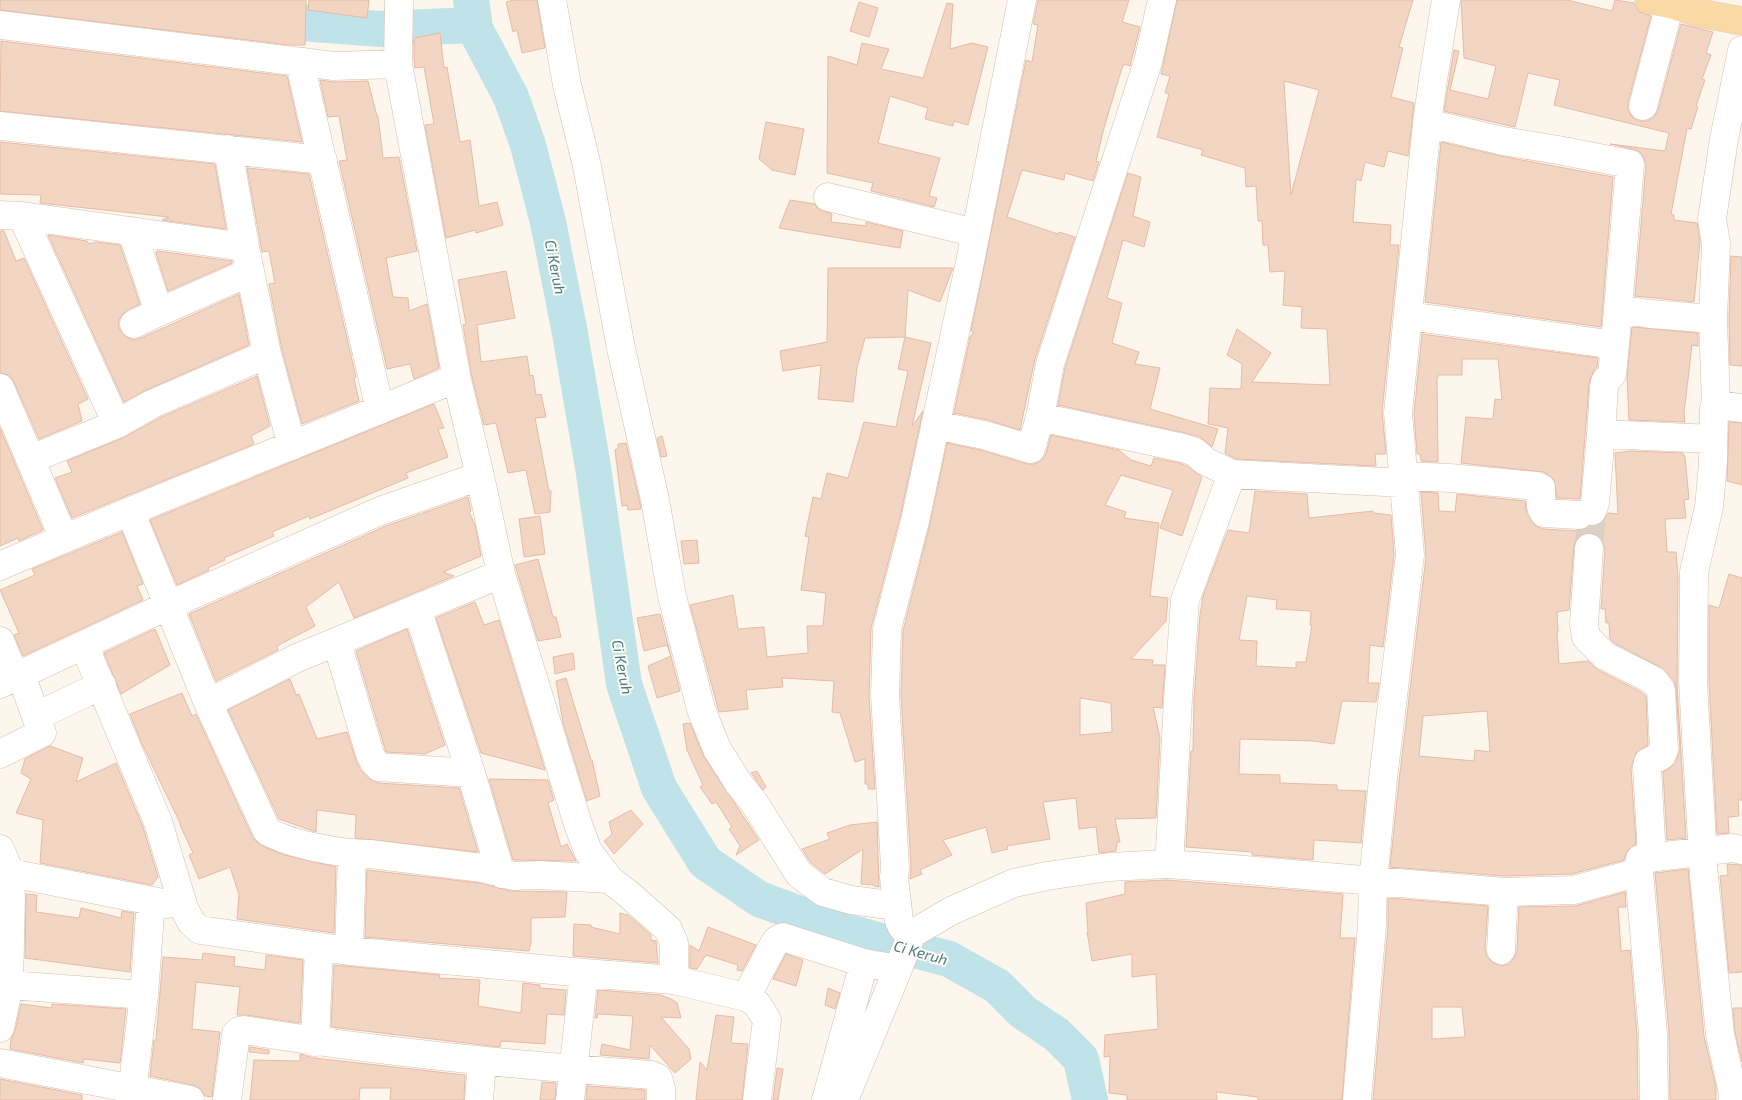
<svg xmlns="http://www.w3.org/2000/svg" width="1742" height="1100" viewBox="0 0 1742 1100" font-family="'Exo 2',sans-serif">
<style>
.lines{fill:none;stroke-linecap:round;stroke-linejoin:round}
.river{stroke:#bfe3e8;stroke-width:36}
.building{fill:#f3d5c3;stroke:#e6bba3;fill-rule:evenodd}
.minor-tunnel{stroke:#dcd0c4;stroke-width:28;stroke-dasharray:28 14;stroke-linecap:butt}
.minor-casing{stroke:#d1beb0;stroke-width:29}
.major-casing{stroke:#dad1cd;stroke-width:29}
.minor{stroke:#fff;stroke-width:28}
.major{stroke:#fbd9a5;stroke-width:28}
.labels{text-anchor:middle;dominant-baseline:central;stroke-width:4;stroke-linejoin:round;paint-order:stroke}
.water-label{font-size:15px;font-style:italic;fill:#437c86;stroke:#fffaf3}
</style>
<rect width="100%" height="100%" fill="#fdf6ec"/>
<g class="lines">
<path class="river" d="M167,0L203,8L313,24L381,29L473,25
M471,0L474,20L473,25L511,97L528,145L548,222L569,328L593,467L624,684L659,788L705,862L759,899L851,933L949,959L997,986L1023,1012L1056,1034L1081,1059L1090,1100"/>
</g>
<path class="building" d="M0,0H306L305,45H289L0,10Z
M309,0H369L367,18L308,10Z
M514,0H537L545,48L522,53L517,30L513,32L506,2Z
M1038,0H1129L1122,22L1140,27L1130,66L1124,64L1121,71L1104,128L1096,161L1099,162L1093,181L1065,173L1064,180L1022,170L1007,217L1058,234L1059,232L1075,237L1035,359L1020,430L988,420L954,413L970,337L974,332L971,331L1026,60L1032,62L1038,25L1033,24Z
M1177,0H1413L1399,47L1403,48L1391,97L1414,103L1408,156L1388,151L1384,167L1365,162L1361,181L1356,179L1353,222L1391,225L1390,245H1399L1382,412L1386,454H1375L1376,466L1236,459L1225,453L1228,428L1208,424L1210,388L1241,389L1242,364L1227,355L1237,329L1271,353L1252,382L1330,385L1327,329L1301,328L1302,307L1283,305L1285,271L1270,272L1268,245H1263L1262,221H1258L1256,186L1246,187L1245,168L1201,155L1203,150L1157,137L1169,94L1165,93L1170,76L1161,74ZM1284,81L1319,90L1291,195Z
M1461,0H1567L1612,11L1615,0L1634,3L1639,12L1651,16L1628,102V110L1632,117L1639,121H1647L1654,117L1658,110L1681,24L1713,32L1706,53L1711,55L1702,79L1705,80L1696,106L1698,107L1691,129L1687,128L1671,214L1674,215V220L1697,223L1700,242L1694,302L1635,296L1646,165L1644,158L1640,152L1633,149L1610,144L1665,151L1669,133L1554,105L1560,80L1528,73L1515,127L1444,111L1454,50L1459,51L1450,90L1488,99L1496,66L1464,58Z
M859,2L878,8L869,37L850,31Z
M947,3L953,4L950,49L972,43L988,47L968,125L954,121L953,126L925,119L928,108L890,96L878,143L940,158L929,196L937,198L934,207L871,191L873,183L827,173L828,56L857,65L862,43L889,49L881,69L923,78Z
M440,33L444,68L447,67L460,142L470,140L479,206L497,202L503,225L476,233L475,230L446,238L425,125L434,124L430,101L424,67L415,68L414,59V38Z
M1,41L287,76L302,142L0,111Z
M320,80L334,82L368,81L377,116H378L383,158L399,157L417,251L386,258L393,297L408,298L409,311L427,304L439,368L414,379L410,364L387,369L339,161L347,160L339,116L328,117Z
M766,122L804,129L795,175L772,170L759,159Z
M0,142L215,164L226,229L162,220L169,217L40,203L41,195L0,194Z
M1441,142L1500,156L1613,177L1601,327L1425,302Z
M247,168L309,174L356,377L354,378L359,401L302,424L282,350L269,284L275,283L269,251L262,252Z
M1128,173L1141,177L1133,216L1150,222L1144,247L1123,240L1107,298L1122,303L1112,343L1139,352L1135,364L1160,368L1150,409L1218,429L1212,447L1200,437L1186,433L1058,405L1065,368Z
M790,200L815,204L818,209L832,214L831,222L866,226V222L903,231L900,248L779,228Z
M0,231H4L16,261L24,258L88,399L78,404L82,421L39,439L14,382L9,375L0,373Z
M48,235L87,241L89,244L96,242L120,245L140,304L127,310L121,316L118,323L120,330L126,337L133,340L141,338L239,294L249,345L146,390L124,402Z
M157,251L232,261V263L168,291L156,253Z
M1731,256L1742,257V366L1730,365L1729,319Z
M828,268H953L940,302L908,290L905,337L865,338L857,368L853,402L818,399L821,365L783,371L780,351L827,342Z
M506,271L515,318L477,325L481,362L527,356L530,376L533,375L536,395L541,394L546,417L535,418L549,491H551L550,512L535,514L526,470L508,473L496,423L484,425L472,377L463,325L466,324L458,280Z
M1632,327L1698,333V346L1692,345L1684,413L1685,422L1629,420L1627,377Z
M1422,334L1598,358L1597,367L1593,372L1589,384L1580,499L1557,498L1554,480L1544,472L1461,463L1466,417L1493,419L1495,399L1502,400L1498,359H1462V375H1438V378H1437L1438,462L1421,461L1420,454H1417L1414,413Z
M905,337L931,343L912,426L923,411L900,517L871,628L869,696L875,789H868V784H865V759L855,762L840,713L832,712L834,681L782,678L783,687L746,690L748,709L719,712L690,605L733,595L738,629L764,627L767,657L808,653L807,626H823L826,593L801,590L809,537L805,536L813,497L821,499L827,473L848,478L864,422L896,427L908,371L898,369Z
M257,376L270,426L251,436L254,444L72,518L55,478L72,472L67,461L123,438L159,418Z
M434,404L444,428L438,429L448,457L406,473L408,478L310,519L309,516L272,532L274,536L224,558L225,560L208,568L209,570L177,585L150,520Z
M1729,422L1742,423V485L1727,481Z
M0,428L43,530L19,541L18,538L0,546Z
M1051,435L1119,450L1131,460L1151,466L1154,458L1179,463L1187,466L1202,477L1182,536L1160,528L1173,490L1121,475L1105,505L1126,512L1124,518L1159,523L1150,596L1168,598L1166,621L1131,659L1153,660L1152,665H1165L1162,708L1153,707L1160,738L1156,818L1115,819L1120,842H1117L1116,851L1099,853L1096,827L1079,829L1076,798L1043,802L1050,839L1007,846L1008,849L992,853L986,827L943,840L952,855L920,870L922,874L910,879L911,866L901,695L903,631L930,524L947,443L980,450L1027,464H1034L1041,461L1046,454ZM1080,698L1111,703L1112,732L1080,735Z
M662,436L667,456L661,457L657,438Z
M626,443L640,503L641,509L628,510L627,505L622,506L615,450L618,448V444Z
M1631,451L1683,453L1685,457L1689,499L1684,500L1686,518L1665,519L1667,552H1676L1678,576L1677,683L1686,838L1667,840L1663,772L1675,764L1680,750L1676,689L1674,681L1664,669L1614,643L1610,639L1609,623H1606L1605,609H1601L1605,549L1603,542L1598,535L1590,532L1583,534L1576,539L1574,546L1569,610L1557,612L1558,632H1557L1559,664L1588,661L1598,670L1641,692L1646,696L1648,745L1636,753L1631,768L1636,844L1627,851L1624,860L1572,874L1504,876L1390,867L1399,781L1426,557L1421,492L1438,493L1439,511L1455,512L1457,494L1525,501L1527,514L1536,526L1543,529L1579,531L1602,523L1608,513L1618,514L1615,453ZM1487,711L1490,752L1475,750L1474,761L1419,756L1423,716Z
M1255,491L1307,494L1309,518L1373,511V513L1391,515L1394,555L1383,647L1370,645L1368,683H1379L1376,702L1342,701L1334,744L1313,741L1240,739L1239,774L1280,775V783L1337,785V790L1366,791L1361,843L1314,840L1313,860L1252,855V852L1186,847L1191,751H1193L1194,700L1200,615L1203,596L1228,530L1249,533ZM1247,596L1277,600L1276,609L1311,611L1310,625H1312L1306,662H1296V668L1256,666L1257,641L1239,640Z
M468,497L471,511L469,512L475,525L481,556L443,572L454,576L354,618L339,582L306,607L315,626L277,646L278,650L216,681L189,614L386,526Z
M540,516L545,554L524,557L519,519Z
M122,532L143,584L137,586L143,600L23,656L14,635L19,633L0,590L35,575L32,569Z
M697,540L699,563L684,564L681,541Z
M538,559L553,617H556L561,637L538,641L515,565Z
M1729,574L1742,578V800H1738L1739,816L1728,817L1729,833L1717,834L1709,682V605L1719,608Z
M475,602L484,625L499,620L545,770L481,753L436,618Z
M660,614L680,691L657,698L648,666L671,656L667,645L644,651L637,618Z
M155,629L170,665L121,694L104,653Z
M407,629L445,745L425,754L386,752L356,651Z
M573,653L575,669L555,674L553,657Z
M566,678L591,760H592L600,796L587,801L563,723L556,681Z
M290,679L296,695L299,694L317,739L347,732L356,761L360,769L368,778L378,783L459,788L478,852L355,838L356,815L317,810L316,832L279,819L228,710Z
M182,693L192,716L196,714L253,838L260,845L284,855L336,867L334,933L237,919L239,895L230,867L199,879L189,855L193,853L180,825H181L142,744L130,714Z
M690,723L704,757L759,840L736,855L740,846L729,829L732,827L716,802L712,804L700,787L703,785L687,750L683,724Z
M50,746L83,758L76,782L116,763L143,827L158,877L152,885L40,863L43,820L16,813L31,779L21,773L25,759Z
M757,771L766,787L763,790L751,773Z
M489,779L548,780L554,800L548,803L561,847L567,844L576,861L513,860Z
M631,810L643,824L614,854L604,841L612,834L609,822Z
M877,822L879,887L874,886V885L861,884L863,849L825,874L811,863L802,849L830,839L827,833L850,825Z
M1727,864L1742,865V972L1729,973L1720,876L1728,875Z
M1688,869L1704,1036L1716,1087V1100H1670L1669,1033L1655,873Z
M367,870L479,883L510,891L567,892L565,917L531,918V943L529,951L365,937Z
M1167,880L1343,894L1340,938H1355L1342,1100H1258V1097L1216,1092L1217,1100H1127V1095L1109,1093L1110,1056L1104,1057L1105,1035L1158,1029L1156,974L1132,977V954L1092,961L1087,932H1088L1086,903L1125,894V882Z
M1625,892L1626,907H1618L1621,951L1630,950L1637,1035L1638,1100H1373L1388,926V898L1488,906L1485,949L1487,957L1493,963L1501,966L1509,964L1514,958L1517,951L1519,907L1575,906ZM1432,1007H1462L1465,1037L1432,1039Z
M26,894L37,895L36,912L79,918L81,908L121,918L122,911L134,913L130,972L25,958Z
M620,913L628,915L651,935V940L656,941L658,963L573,956L574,924L591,925V927L620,934Z
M708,927L756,945L742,971L737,970L738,965L706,955L697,969L690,968V945L699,951Z
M203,953L235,957L234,966L265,970L266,955L303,960L300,1023L246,1015H237L240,987L196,982L192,1029L220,1032L212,1097L205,1096L201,1089L193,1085L150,1076L154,1040H156L163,957L202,960Z
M786,954L803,960L796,986L773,979Z
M334,965L440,975L439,978L480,980L478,1006L521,1013L523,983L540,985V988L566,990L564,1015L547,1014L545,1044L501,1041L500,1047L331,1027Z
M828,988L840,993L835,1009L825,1005Z
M598,990L661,995L673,1000L677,1003L681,1018L661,1017L689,1049L691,1059L675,1073L650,1045L649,1059L600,1055L602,1044L630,1050L633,1016L598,1014L597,1018H595Z
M21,1004L52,1008V1004L126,1009L120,1063L84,1059L83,1063L10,1049L11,1039L15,1031Z
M1733,1008H1742V1062L1735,1032Z
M716,1015L734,1017L731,1043L748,1044L742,1100H696L700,1062L707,1070Z
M250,1047L269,1050V1054L249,1052Z
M300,1054L314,1058L465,1075L464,1100H390L391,1088H360L359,1100H250L254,1060L300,1061Z
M777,1068L783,1069L778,1100H773Z
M0,1079L82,1095V1100H0Z
M542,1082L556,1083L555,1100H540Z
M587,1086L645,1090V1100H586Z"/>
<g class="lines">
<path class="minor-tunnel" d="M1589,548L1592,511"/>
<defs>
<path id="minor" d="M552,0L567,85L587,166L621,348L655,500L672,596L701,709L717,749L739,784L755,804L799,874L823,892L851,900L897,906
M0,25L334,66L398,64L457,380L480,476L501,574L578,824L588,851L609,879L626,892L668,929L674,943V980
M304,62L303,77L380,410
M398,64L399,0
M1643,106L1670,4
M0,126L323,160
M228,149L245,247L267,354L292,446
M828,197L976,233
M0,215L22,216L245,247
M22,216L117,424
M132,231L159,312
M1618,309L1650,314L1713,319L1716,244L1712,219L1724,139L1742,50
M1409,316L1615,345L1630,164L1558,150L1503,141L1427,123
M1713,319L1716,405
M134,324L159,312L250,272
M1615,345L1612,374L1605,382L1604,387L1601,434L1713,439
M0,388L64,539
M1040,417L1183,448L1195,452L1205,461L1232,474
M935,425L984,435L1031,449L1040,417L1050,364L1148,62L1162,0
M31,459L117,424L152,404L267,354
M1404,476L1450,478L1537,486L1541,488V507L1544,513L1579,515
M130,511L208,703L267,831C291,845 342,854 370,854L482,868L514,876L539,875L609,879
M1592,511L1595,503L1601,434
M1589,548L1584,624L1586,637L1605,656L1649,678L1655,682L1661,690L1664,750L1661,756L1648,762L1647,767L1652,858
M0,566C148,502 298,444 447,382L457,380
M417,609L471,773L501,874
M0,641L15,677
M337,643L370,754L374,762L379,767L471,773
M84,645L158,822L184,908L191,922L200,930L349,951L584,973L674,980L746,997L757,1004L767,1020L757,1100
M0,684L167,606L380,511L480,476
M208,703L297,658L501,574
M37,716L102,685
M0,754L42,733L21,675
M0,849L10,873L11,900L9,985L0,1028
M1167,864L1170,849L1178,699L1185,600L1232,474L1404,483
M1639,872L1653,1034L1654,1100
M10,873L168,904
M910,935L902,927L899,921L894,877L895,867L885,695L887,629L915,521L969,267L1022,0
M910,935L951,911L1014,883L1047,876L1109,867L1167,864L1210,867L1504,892L1574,890L1639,872L1640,859L1732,848L1742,850
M1501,950L1504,892
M349,951L352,854
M9,985L144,995
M746,997L774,944L777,940L783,937L864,963L898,969L909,941L910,935
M315,1042L319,947
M0,1063L190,1100
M131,1100L144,995L151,901
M227,1100L236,1034L239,1031L244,1030C379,1052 514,1065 651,1075L658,1078L661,1089V1100
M479,1100L482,1062
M570,1100L584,973
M826,1100L864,963
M844,1100L898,969
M1357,1100L1372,925L1373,882L1383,779L1410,555L1398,413L1427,123L1433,80L1446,0
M1733,1100L1732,1089L1720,1034L1704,877L1693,682L1694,572L1709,507L1713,463L1714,408L1718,405L1742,408"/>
<path id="major" d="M1649,0L1670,4L1699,13L1742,21"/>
</defs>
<use href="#minor" class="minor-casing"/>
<use href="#major" class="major-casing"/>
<use href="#minor" class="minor"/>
<use href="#major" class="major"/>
</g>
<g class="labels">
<g class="water-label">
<text transform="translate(556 267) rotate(79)">Ci Keruh</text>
<text transform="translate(623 667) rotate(79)">Ci Keruh</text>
<text transform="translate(921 952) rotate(16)">Ci Keruh</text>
</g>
</g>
</svg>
